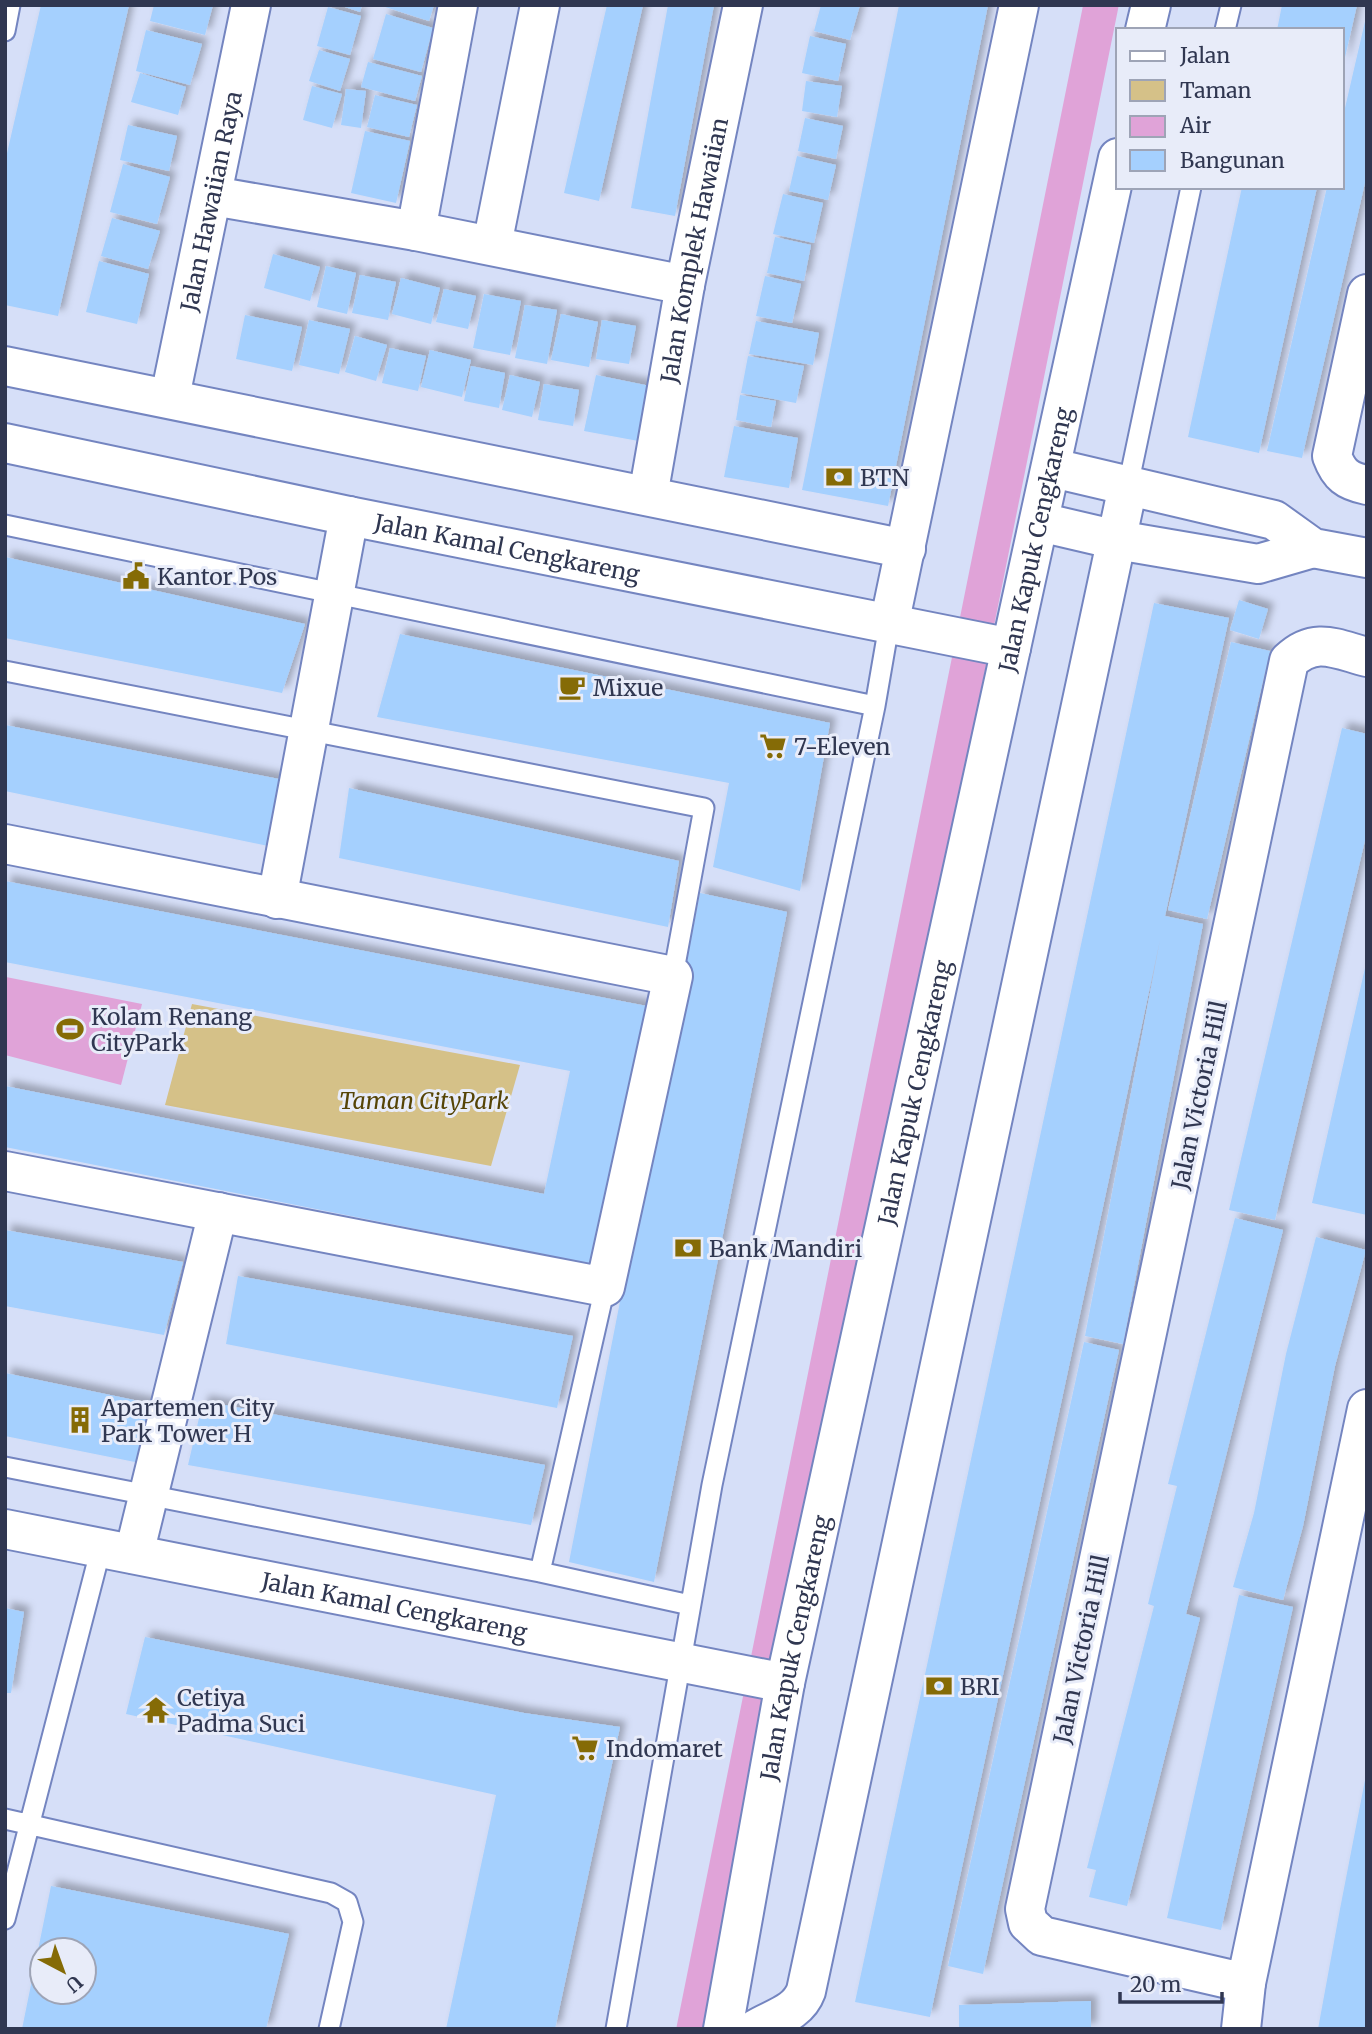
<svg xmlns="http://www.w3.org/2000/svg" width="1372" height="2034" viewBox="0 0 1372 2034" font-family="Merriweather,serif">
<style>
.green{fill:#d5c188}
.water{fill:#e0a3d8}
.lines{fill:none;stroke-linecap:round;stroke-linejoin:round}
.canal{stroke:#e0a3d8;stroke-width:35}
.building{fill:#a5d0fe;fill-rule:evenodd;filter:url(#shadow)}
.service-casing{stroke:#7485c0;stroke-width:23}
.minor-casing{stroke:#7485c0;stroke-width:42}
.tertiary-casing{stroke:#7485c0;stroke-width:42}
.service{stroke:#fff;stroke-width:19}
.minor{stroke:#fff;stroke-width:38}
.tertiary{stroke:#fff;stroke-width:38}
.labels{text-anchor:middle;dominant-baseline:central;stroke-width:6;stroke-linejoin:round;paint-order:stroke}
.street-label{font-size:23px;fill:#303751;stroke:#e8ecf9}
.poi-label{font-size:23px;fill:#303751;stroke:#e8ecf9;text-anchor:start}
.park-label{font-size:23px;font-style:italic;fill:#564406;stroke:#e8ecf9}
</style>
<defs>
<filter id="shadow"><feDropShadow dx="6" dy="-6" stdDeviation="3.5" flood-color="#0004"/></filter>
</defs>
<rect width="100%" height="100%" fill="#d6dff8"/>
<path class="green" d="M192,1004L520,1065L491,1166L165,1105Z"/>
<path class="water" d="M6,977L142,1004L121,1085L5,1055Z"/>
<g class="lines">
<path class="canal" d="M694,2029L1101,5"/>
</g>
<path class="building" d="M41,5H129L58,316L5,305V162Z
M154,5H213L205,35L150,21Z
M339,5H362L360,12Z
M379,5H434L429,21Z
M607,5H643L599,201L564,193Z
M668,5H714L675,216L631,208Z
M821,5H860L850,40L814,31Z
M899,5H988L888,506L802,490Z
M1282,5H1357L1343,66L1342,30H1277Z
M328,7L361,16L350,55L317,46Z
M386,14L433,28L421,72L373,59Z
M1366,17L1367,174L1302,458L1267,451L1327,187H1342V121Z
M146,30L202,44L190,85L136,71Z
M810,36L846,44L838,81L802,73Z
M319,50L350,59L340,91L309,81Z
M368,62L422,76L415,101L361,87Z
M140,73L186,87L178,115L131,102Z
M806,81L842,86L837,117L802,111Z
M312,86L342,94L332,128L303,120Z
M346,89L366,91L361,128L341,125Z
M375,95L417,105L409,137L367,127Z
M805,118L843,126L836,159L798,151Z
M128,125L177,136L169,171L120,160Z
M365,131L410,141L396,203L351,193Z
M797,156L836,165L828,200L789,191Z
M123,164L170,177L157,224L110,212Z
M1242,187H1317L1259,453L1188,437Z
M783,194L823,203L814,243L773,234Z
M112,218L160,231L148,269L101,256Z
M775,237L811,245L804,281L767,273Z
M273,254L320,267L310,301L264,288Z
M99,261L149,274L137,324L86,312Z
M326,266L356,273L347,314L317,307Z
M360,275L396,282L388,320L352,313Z
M765,276L801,284L792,323L756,316Z
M401,278L440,288L431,324L392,314Z
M444,289L476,296L468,329L436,322Z
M484,294L521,301L510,355L473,348Z
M525,305L557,310L547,364L515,358Z
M561,314L598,322L589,367L551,360Z
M245,315L302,327L292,371L236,359Z
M309,320L350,329L339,374L299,365Z
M602,320L636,326L629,364L596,359Z
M756,321L819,333L813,365L749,354Z
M355,336L387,345L376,381L345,372Z
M390,348L426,356L418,391L382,383Z
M430,350L471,360L462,397L421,387Z
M748,356L804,366L796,403L741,393Z
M471,366L505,373L499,408L464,401Z
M510,375L540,382L532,417L502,410Z
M596,375L655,387L644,442L584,431Z
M544,384L579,390L573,426L538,420Z
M740,395L776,401L771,427L736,420Z
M734,426L798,438L789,488L724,477Z
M5,557L305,624L282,693L5,638Z
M1239,600L1268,609L1259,639L1230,630Z
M1154,603L1229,618L1165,916L1203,924L1123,1344L1085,1336L1160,940L930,2017L855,2002Z
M400,634L830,723L800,891L713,867L729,783L377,717Z
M1231,642L1270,651L1207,919L1168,910Z
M5,725L289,781L273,847L5,791Z
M1342,728L1367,734V832L1275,1220L1229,1210Z
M349,788L679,861L668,927L339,858Z
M5,881L657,1008L601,1266L5,1147V1086L544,1194L570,1071L5,962Z
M700,893L787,912L654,1582L569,1562Z
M1367,959V1215L1312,1203Z
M1235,1218L1283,1230L1186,1614L1200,1618L1127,1906L1089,1897L1096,1870L1087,1868L1154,1606L1148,1604L1177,1486L1168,1484Z
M5,1230L183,1262L164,1335L5,1306Z
M1316,1237L1366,1250L1335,1366L1303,1526L1283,1600L1233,1587L1254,1513L1286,1354Z
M238,1276L573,1336L557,1408L226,1344Z
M1084,1342L1119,1350L983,1974L948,1966Z
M5,1373L158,1405L145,1464L5,1436Z
M203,1401L545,1465L531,1525L188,1465Z
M1239,1595L1293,1607L1221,1930L1167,1918Z
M5,1608L24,1612L11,1693H5Z
M145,1637L524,1713L620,1727L555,2029H446L496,1795L126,1714Z
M1365,1780L1366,2029H1318L1340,1909Z
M51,1886L289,1934L266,2029H22ZM42,1950H84V1992H42Z
M1091,2001V2029H959V2005Z"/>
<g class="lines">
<defs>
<path id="service" d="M1225,30L1231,5
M5,31L10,5
M1128,486L1191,187
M5,525L875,706
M5,671L704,808L673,976
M5,1467L540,1572L690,1605
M540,1572L605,1287
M5,1819L331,1893L347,1902L353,1922L329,2029
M5,1919L101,1548
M616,2029L712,1485L875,706L889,625"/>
<g id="minor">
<path d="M213,196L416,231L685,285"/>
<path d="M416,231L458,5"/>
<path d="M492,245L540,5"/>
<path d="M1367,294L1332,456C1339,475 1347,481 1367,485"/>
<path d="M5,366L906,549"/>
<path id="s1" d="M170,397L251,5"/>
<path d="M1053,468L1274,520L1313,548L1367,558"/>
<path id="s2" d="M648,496L685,285L743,5"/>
<path d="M1040,522L1117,540L1258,564L1313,548"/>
<path d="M889,625L1019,5"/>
<path d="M1367,657C1336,649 1315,636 1289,661L1025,1909L1028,1923L1042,1936L1246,1983L1367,1409"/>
<path d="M5,844L673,976L605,1287L5,1171"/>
<path d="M277,899L349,516"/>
<path id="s3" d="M5,1529L785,1683"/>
<path d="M134,1554L218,1212"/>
<path d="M756,2029C774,2018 798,2013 806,1991L1128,486"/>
<path d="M1241,2029L1246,1983"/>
</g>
<g id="tertiary">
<path d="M1145,30L1151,5"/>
<path id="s4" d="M5,443L349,516L1011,648"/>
<path id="s5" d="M723,2029L785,1683L1118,158"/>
</g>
</defs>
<use href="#service" class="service-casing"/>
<use href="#minor" class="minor-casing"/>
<use href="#tertiary" class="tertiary-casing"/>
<use href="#service" class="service"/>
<use href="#minor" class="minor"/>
<use href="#tertiary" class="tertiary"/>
</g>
<defs>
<symbol id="bank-bare" viewBox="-9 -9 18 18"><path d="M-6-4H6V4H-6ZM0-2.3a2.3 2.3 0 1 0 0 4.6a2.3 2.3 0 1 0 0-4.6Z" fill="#856b06" stroke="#e8ecf9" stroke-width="2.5" paint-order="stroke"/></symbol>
<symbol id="civic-bare" viewBox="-9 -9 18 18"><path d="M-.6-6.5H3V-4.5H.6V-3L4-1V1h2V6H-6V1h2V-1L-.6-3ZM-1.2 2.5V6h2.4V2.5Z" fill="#856b06" stroke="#e8ecf9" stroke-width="2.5" paint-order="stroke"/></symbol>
<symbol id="cafe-bare" viewBox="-9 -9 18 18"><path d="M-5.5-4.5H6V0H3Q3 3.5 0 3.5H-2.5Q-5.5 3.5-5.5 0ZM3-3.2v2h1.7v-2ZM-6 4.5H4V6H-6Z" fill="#856b06" stroke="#e8ecf9" stroke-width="2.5" paint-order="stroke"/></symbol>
<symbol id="supermarket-bare" viewBox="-9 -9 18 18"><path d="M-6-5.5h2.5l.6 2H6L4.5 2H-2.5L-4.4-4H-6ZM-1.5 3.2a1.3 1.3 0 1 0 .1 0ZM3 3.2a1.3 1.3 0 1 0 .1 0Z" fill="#856b06" stroke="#e8ecf9" stroke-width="2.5" paint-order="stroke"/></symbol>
<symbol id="stadium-bare" viewBox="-9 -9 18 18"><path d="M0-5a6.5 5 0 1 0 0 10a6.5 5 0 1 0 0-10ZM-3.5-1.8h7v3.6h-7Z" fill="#856b06" stroke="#e8ecf9" stroke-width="2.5" paint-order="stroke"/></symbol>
<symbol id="building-bare" viewBox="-9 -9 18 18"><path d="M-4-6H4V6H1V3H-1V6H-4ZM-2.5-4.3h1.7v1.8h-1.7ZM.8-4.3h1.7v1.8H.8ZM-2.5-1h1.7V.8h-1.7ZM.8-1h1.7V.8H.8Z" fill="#856b06" stroke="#e8ecf9" stroke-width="2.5" paint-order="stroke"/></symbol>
<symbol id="temple-bare" viewBox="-9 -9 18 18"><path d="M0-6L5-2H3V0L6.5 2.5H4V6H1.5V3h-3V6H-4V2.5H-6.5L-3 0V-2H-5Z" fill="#856b06" stroke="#e8ecf9" stroke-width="2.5" paint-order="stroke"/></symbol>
</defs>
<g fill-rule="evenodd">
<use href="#bank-bare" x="820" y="458" width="38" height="38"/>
<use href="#civic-bare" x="117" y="557" width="38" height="38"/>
<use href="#cafe-bare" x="553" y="668" width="38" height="38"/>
<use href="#supermarket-bare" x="754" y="727" width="38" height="38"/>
<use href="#stadium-bare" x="51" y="1010" width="38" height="38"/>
<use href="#bank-bare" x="669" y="1229" width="38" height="38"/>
<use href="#building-bare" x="61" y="1401" width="38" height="38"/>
<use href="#bank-bare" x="920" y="1667" width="38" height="38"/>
<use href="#temple-bare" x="137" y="1691" width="38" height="38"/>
<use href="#supermarket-bare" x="566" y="1729" width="38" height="38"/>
</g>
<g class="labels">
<g class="street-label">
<text stroke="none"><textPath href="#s1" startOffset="200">Jalan Hawaiian Raya</textPath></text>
<text stroke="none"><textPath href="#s2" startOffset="250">Jalan Komplek Hawaiian</textPath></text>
<text stroke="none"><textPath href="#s5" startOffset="1522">Jalan Kapuk Cengkareng</textPath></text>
<text stroke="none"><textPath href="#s4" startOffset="513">Jalan Kamal Cengkareng</textPath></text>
<text stroke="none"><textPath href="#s5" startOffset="956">Jalan Kapuk Cengkareng</textPath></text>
<text transform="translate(1199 1095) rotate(-78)">Jalan Victoria Hill</text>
<text stroke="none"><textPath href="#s3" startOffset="397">Jalan Kamal Cengkareng</textPath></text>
<text stroke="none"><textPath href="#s5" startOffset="388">Jalan Kapuk Cengkareng</textPath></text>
<text transform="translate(1081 1649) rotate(-78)">Jalan Victoria Hill</text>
</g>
<g class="poi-label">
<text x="860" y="477">BTN</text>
<text x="157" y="576">Kantor Pos</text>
<text x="593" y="687">Mixue</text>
<text x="794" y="746">7-Eleven</text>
<text x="91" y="1016">Kolam Renang<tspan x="91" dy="26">CityPark</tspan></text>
<text x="709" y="1248">Bank Mandiri</text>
<text x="101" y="1407">Apartemen City<tspan x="101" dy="26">Park Tower H</tspan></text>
<text x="960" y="1686">BRI</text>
<text x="177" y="1697">Cetiya<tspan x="177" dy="26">Padma Suci</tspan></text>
<text x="606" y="1748">Indomaret</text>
</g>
<g class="park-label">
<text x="424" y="1100">Taman CityPark</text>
</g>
</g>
<rect width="1372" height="2034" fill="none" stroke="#303751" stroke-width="14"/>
<rect x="1116" y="28" width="228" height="161" fill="#e8ecf9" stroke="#9ea4b6" stroke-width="2"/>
<rect x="1130" y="51" width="35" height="10" fill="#ffffff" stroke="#9ea4b6" stroke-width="2"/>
<text x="1180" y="63" font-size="21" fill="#303751">Jalan</text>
<rect x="1130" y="80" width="35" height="21" fill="#d5c188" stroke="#9ea4b6" stroke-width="2"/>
<text x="1180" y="98" font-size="21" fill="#303751">Taman</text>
<rect x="1130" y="116" width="35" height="21" fill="#e0a3d8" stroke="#9ea4b6" stroke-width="2"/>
<text x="1180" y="133" font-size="21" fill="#303751">Air</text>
<rect x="1130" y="150" width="35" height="21" fill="#a5d0fe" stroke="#9ea4b6" stroke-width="2"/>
<text x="1180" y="168" font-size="21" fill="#303751">Bangunan</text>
<g transform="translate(63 1971) rotate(139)"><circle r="33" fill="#e8ecf9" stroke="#9ea4b6" stroke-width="2"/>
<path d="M0-5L12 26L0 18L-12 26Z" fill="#856b06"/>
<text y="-10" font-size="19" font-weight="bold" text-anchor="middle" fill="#303751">U</text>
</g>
<path d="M1120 1992v10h102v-10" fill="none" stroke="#303751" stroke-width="3.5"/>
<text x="1130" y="1992" font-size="21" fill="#303751" stroke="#e8ecf9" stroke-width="5" paint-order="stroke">20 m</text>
</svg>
